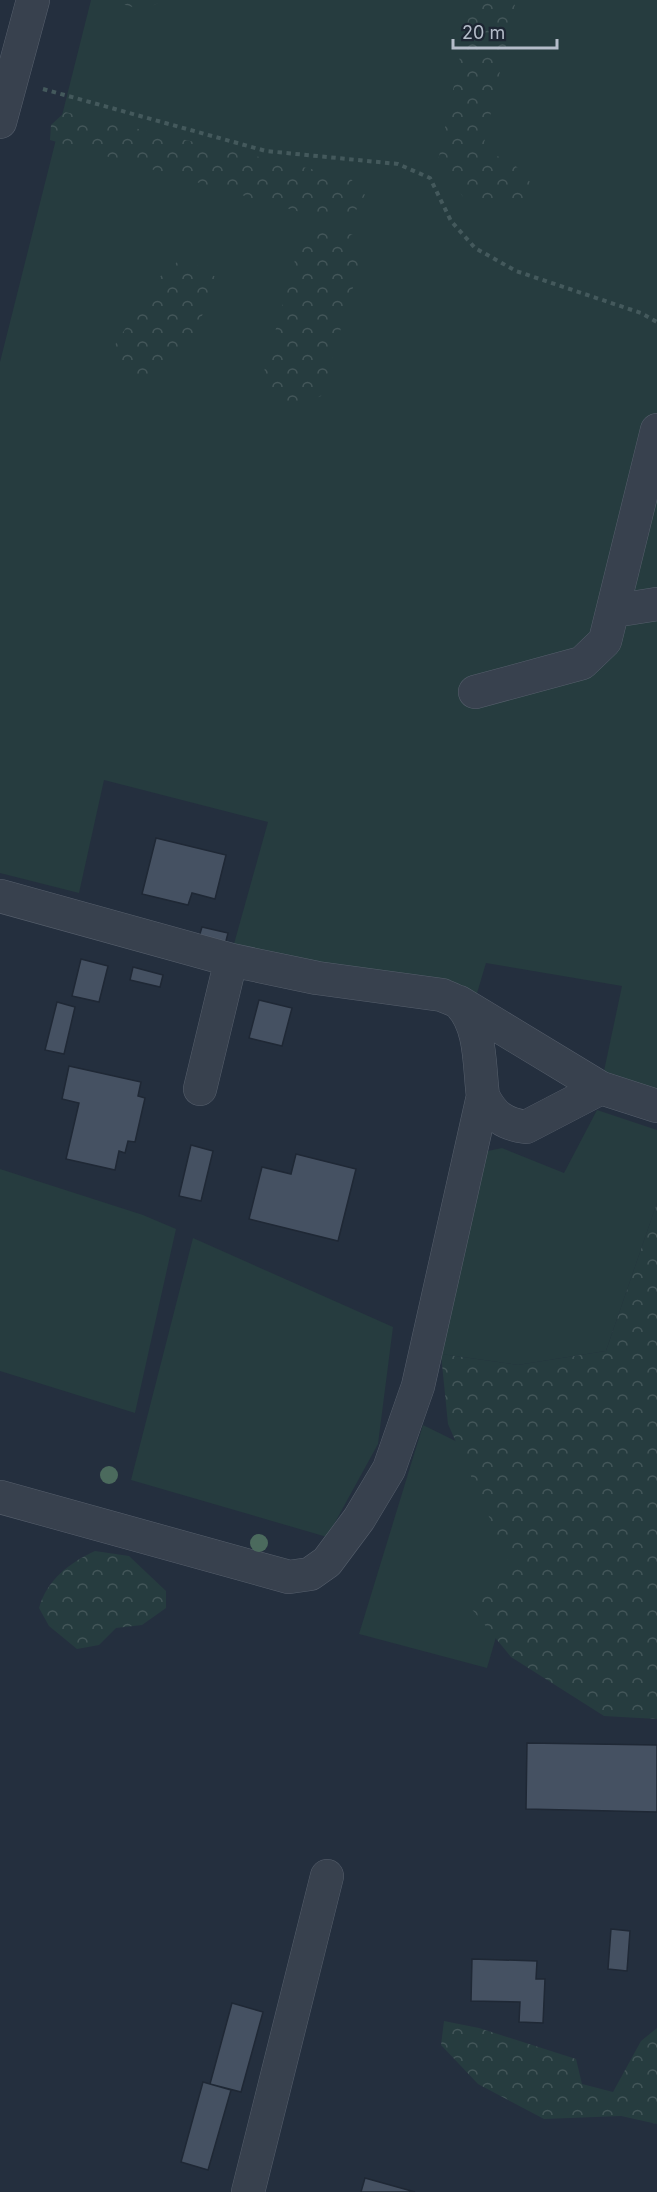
<svg xmlns="http://www.w3.org/2000/svg" width="657" height="2192" viewBox="0 0 657 2192" font-family="Inter,sans-serif">
<style>
.green{fill:#263c3f}
.forest{fill:url(#forest-crowns)}
.building{fill:#455162;stroke:#1f2835;stroke-width:1.5}
.lines{fill:none;stroke-linecap:round;stroke-linejoin:round}
.minor-casing{stroke:#565f6c;stroke-width:34}
.path{stroke:#44595c;stroke-width:4;stroke-dasharray:4.5 4.5;stroke-linecap:butt}
.minor{stroke:#38414e;stroke-width:33}
.tree{fill:#4b6a5d}
</style>
<defs>
<pattern id="forest-crowns" width="20" height="18" patternUnits="userSpaceOnUse" patternTransform="scale(1.5)"><rect width="20" height="18" fill="#263c3f"/><path d="M2 6a3 3 0 1 1 6 0M12 15a3 3 0 1 1 6 0" fill="none" stroke="#435659"/></pattern>
</defs>
<rect width="100%" height="100%" fill="#242f3e"/>
<path class="green" d="M91,0H657V1089L604,1071L622,986L486,963L475,1000L232,951L268,822L104,780L79,893L0,873V362Z
M597,1110L657,1130V1203L606,1351L518,1365L441,1354L483,1152L502,1148L564,1173Z
M0,1169L143,1215L176,1229L135,1413L0,1371Z
M193,1238L393,1327L378,1444L327,1537L131,1480Z
M423,1425L541,1483L487,1668L359,1634Z"/>
<path class="forest" d="M109,0H165L142,10Z
M472,0H516L483,148L517,167L536,189L522,207L466,201L438,161Z
M65,112L350,178L365,195L355,212H300L50,140L51,125Z
M323,225L353,235L361,260L321,396L292,408L271,401L262,379L300,242Z
M183,257L217,278L194,336L153,375L121,374L113,348L156,280Z
M657,1203V1719L604,1716L511,1657L466,1602L497,1589L509,1562L448,1424L441,1354L518,1365L606,1351Z
M95,1551L129,1556L166,1591V1608L142,1625L116,1628L99,1645L77,1649L49,1626L39,1608C47,1580 69,1563 95,1551Z
M444,2021L479,2028L576,2059L582,2084L613,2092L641,2041L657,2028V2124L621,2116L544,2119L478,2084L441,2045Z"/>
<path class="building" d="M156,838L226,855L215,899L192,893L188,905L142,894Z
M202,927L228,933L223,953L196,947Z
M81,959L108,966L99,1002L72,996Z
M133,967L163,975L160,987L130,980Z
M259,1000L292,1008L282,1046L249,1038Z
M57,1002L75,1007L64,1054L45,1050Z
M69,1066L141,1082L138,1096L145,1098L135,1142L128,1141L125,1153L119,1151L115,1170L66,1159L79,1103L62,1099Z
M191,1145L213,1151L201,1201L179,1196Z
M296,1154L356,1169L338,1241L249,1219L262,1167L291,1174Z
M527,1743L657,1745V1812L526,1809Z
M611,1929L630,1931L627,1971L608,1969Z
M472,1959L537,1961L536,1979H545L543,2023L519,2022L520,2002L471,2001Z
M232,2003L263,2012L241,2092L210,2084Z
M203,2082L231,2090L208,2170L181,2162Z
M365,2178L415,2192H361Z"/>
<g class="lines">
<defs>
<path id="minor" d="M0,122L33,0
M613,611L657,604
M475,692L582,663L605,641L657,430
M0,896L231,960L317,978L442,995C448,998 456,1000 460,1004C482,1027 479,1067 483,1096L418,1386L389,1469L359,1519L327,1562L310,1574L289,1577L0,1497
M459,1002L601,1088
M200,1089L231,960
M483,1096C493,1116 504,1124 526,1127L601,1088L657,1106
M248,2192L327,1876"/>
</defs>
<use href="#minor" class="minor-casing"/>
<path class="path" d="M43,89L266,151L398,164L430,178L451,221L475,248L516,271L641,313L657,322"/>
<use href="#minor" class="minor"/>
</g>
<g class="tree">
<circle cx="109" cy="1475" r="9"/>
<circle cx="259" cy="1543" r="9"/>
</g>
<path d="M453 39v9h104v-9" fill="none" stroke="#b4bcc9" stroke-width="3"/>
<text x="462" y="39" font-size="18" fill="#b4bcc9" stroke="#1d2633" stroke-width="4.5" paint-order="stroke">20 m</text>
</svg>
